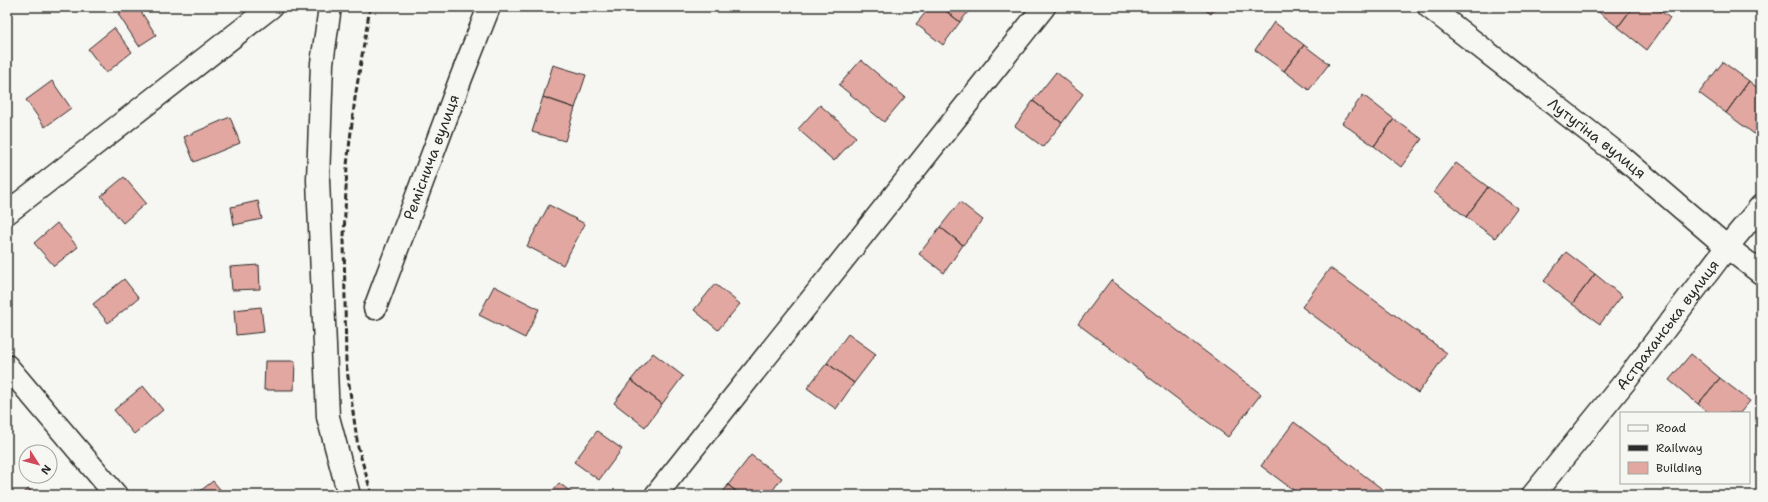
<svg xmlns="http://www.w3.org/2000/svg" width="1768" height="502" viewBox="0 0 1768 502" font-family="'Shantell Sans',sans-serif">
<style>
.building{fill:#e1a7a0;stroke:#2b2b2b}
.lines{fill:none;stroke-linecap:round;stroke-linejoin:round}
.minor-casing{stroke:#2b2b2b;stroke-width:25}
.minor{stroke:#f6f6f2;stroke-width:22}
.rail{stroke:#2b2b2b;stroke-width:3;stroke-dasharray:6 3;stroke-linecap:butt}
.labels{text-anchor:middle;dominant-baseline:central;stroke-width:4;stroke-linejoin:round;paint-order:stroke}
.street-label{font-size:15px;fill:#2b2b2b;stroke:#f6f6f2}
</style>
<rect width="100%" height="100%" fill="#f6f6f2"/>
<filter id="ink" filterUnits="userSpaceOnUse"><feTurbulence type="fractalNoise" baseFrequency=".025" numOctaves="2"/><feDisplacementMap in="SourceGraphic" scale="8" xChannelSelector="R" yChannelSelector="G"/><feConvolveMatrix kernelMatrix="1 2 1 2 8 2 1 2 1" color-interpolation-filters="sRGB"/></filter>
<g filter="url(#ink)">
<path class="building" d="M130,7H138L156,35L139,46L118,14Z
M930,7H941L960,22L943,45L916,24Z
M941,7H972L960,22Z
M1201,7H1216L1211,14Z
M1592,7H1633L1618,27Z
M1633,7H1655L1670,18L1647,50L1618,27Z
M1274,22L1304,45L1284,71L1255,50Z
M114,28L132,52L106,73L88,49Z
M1304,45L1329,64L1309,90L1284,71Z
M861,60L905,97L884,122L839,85Z
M1723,62L1749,81L1726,113L1699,93Z
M553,65L586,75L575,108L543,97Z
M1056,72L1083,94L1062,123L1033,101Z
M52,81L71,108L45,127L26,100Z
M1749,81L1761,91V131L1757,136L1726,113Z
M1363,95L1394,119L1374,146L1342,123Z
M543,97L575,108L565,141L532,132Z
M1033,101L1062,123L1043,147L1015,126Z
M820,105L856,137L834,161L798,129Z
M230,117L240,143L194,162L184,137Z
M1394,119L1422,139L1401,167L1374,146Z
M1456,163L1488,187L1466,217L1434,192Z
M124,177L146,203L123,223L101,196Z
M1488,187L1517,208L1495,238L1466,217Z
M258,201L262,219L234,225L231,207Z
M960,202L983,220L963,245L940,227Z
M549,205L585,224L563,265L527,246Z
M57,223L78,247L54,266L34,243Z
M940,227L963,245L944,273L919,254Z
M1566,252L1595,274L1572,304L1544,281Z
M259,265L260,289L232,290L230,267Z
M1330,268L1447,353L1418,393L1302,307Z
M1595,274L1622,296L1600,324L1572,304Z
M124,279L139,298L108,323L93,304Z
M1111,280L1261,394L1228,437L1078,324Z
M715,284L740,304L718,330L694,310Z
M494,286L539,309L525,338L479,315Z
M261,307L264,332L236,335L234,310Z
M848,334L876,354L854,383L827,363Z
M653,353L683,376L662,404L631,380Z
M1691,354L1720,378L1698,404L1669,380Z
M265,361H295L294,390H264Z
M827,363L854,383L836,409L807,388Z
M1720,378L1750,401L1740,413H1709L1698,404Z
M631,380L662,404L645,427L614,403Z
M143,386L163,410L134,434L114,410Z
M1294,422L1390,495H1300L1261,466Z
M597,431L622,449L599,480L574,462Z
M751,455L782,478L769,495H741L728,485Z
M213,481L225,495H195Z
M559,483L575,495H549Z
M728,485L741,495H721Z
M29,489L34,495H21Z"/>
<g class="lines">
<defs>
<g id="minor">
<path d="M330,7L322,63L318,180L328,417L349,495"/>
<path id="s1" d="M1429,7L1623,158L1727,247L1761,273"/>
<path d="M7,213L271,7"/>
<path id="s2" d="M375,308L461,78L489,7"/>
<path d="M7,366L116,495"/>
<path d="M656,495L1044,7"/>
<path id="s3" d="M1533,495L1627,379L1727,247L1761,206"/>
</g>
</defs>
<use href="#minor" class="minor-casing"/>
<use href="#minor" class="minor"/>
<path class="rail" d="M370,7L355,98L347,165L344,237L346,363L358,447L372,495"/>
</g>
</g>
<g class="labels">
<g class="street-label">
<text stroke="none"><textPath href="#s1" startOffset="213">Лутугіна вулиця</textPath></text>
<text stroke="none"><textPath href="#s2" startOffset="161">Реміснича вулиця</textPath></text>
<text stroke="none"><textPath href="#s3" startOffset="217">Астраханська вулиця</textPath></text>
</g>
</g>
<rect width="1768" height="502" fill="none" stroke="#f6f6f2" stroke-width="24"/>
<rect x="12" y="12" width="1744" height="478" fill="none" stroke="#2b2b2b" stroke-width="1.5" filter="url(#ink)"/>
<rect x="1620" y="412" width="130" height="72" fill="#f6f6f2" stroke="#a5a5a2"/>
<rect x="1628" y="425" width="20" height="6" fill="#f6f6f2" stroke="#a5a5a2"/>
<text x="1656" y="432" font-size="12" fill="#2b2b2b">Road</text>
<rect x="1628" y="445" width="20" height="6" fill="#2b2b2b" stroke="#a5a5a2"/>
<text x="1656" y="452" font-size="12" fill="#2b2b2b">Railway</text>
<rect x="1628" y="462" width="20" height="12" fill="#e1a7a0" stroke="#a5a5a2"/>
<text x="1656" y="472" font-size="12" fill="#2b2b2b">Building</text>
<g transform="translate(38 464) rotate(126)"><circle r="19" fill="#f6f6f2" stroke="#a5a5a2"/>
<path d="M0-3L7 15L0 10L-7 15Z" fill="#d1495b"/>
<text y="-6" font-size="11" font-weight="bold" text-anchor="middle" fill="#2b2b2b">N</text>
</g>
</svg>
